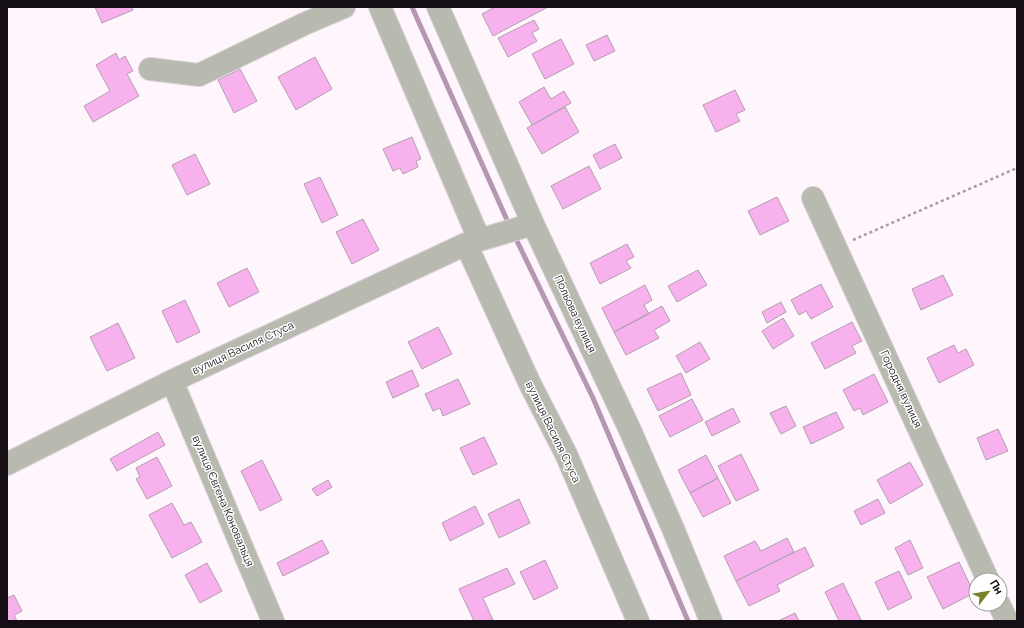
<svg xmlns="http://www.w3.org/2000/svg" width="1024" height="628" viewBox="0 0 1024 628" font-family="Raleway,sans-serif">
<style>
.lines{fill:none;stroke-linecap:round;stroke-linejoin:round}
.stream{stroke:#b796b2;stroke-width:5}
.building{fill:#f7b2ed;stroke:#b39eaf}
.minor-casing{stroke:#dad1d8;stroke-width:24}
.path{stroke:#a59da4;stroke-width:2.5;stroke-dasharray:3 3;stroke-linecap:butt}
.minor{stroke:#b8baaf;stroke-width:22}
.labels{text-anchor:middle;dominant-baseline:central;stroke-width:3;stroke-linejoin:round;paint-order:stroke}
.street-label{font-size:11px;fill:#160e15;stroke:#fff}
</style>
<rect width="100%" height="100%" fill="#fff6fd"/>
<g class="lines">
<path class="stream" d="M412,7L507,220
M517,241L593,398L688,621"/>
</g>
<path class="building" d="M95,7H132L133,10L102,23Z
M495,7H548L493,36L482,14Z
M534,20L539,29L532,33L537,41L508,57L498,38Z
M607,35L615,51L594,61L586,45Z
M561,39L574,64L545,79L532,54Z
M116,53L119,60L125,56L133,71L127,74L139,96L93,122L84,106L110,91L96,65Z
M315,57L332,89L296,110L278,77Z
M240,69L257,101L234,113L218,80Z
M544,87L551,99L564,91L571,103L532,125L519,102Z
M735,90L745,110L736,114L740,121L716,132L703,105Z
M565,107L579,132L542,154L527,128Z
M412,137L421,159L416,161L418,167L403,174L400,168L393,171L383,149Z
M615,144L622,158L600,169L593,155Z
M195,154L210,184L187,195L172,165Z
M589,166L601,189L563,209L551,186Z
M320,177L338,215L322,223L304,184Z
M777,197L789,221L760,235L748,211Z
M363,219L379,250L352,264L336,232Z
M627,244L634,257L626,261L631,268L600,284L590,263Z
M247,268L259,292L229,307L217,283Z
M698,270L707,285L677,302L668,286Z
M943,275L953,295L921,310L912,289Z
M821,284L833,307L811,319L806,311L799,315L791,300Z
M645,285L652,300L644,305L649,314L614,332L602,308Z
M185,300L200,332L177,343L162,311Z
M781,302L786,312L767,323L762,312Z
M662,306L670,321L654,330L659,338L626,355L614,332Z
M783,318L794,336L773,349L762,331Z
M852,322L862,341L852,346L856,353L825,369L811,343Z
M118,323L135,358L107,371L90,337Z
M438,327L452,354L422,369L408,342Z
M700,342L710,359L686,373L676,356Z
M954,345L958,353L966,349L974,365L939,383L927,358Z
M412,370L419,386L393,398L386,382Z
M681,373L691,395L658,411L647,389Z
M874,374L888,402L863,415L860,408L854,411L843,390Z
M458,379L470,404L443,416L440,408L433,411L425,394Z
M692,399L703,420L670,437L659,416Z
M786,406L796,426L781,434L770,413Z
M733,408L740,422L712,436L705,422Z
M836,412L844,428L811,444L803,427Z
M998,429L1008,451L986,460L977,438Z
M158,432L165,445L117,471L110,459Z
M484,437L497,464L473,475L460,448Z
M741,454L759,490L736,501L718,466Z
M706,455L718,478L690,493L678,470Z
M157,457L172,486L147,499L136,479L140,477L136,468Z
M262,460L282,500L260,511L241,471Z
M910,462L923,485L890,504L877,480Z
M718,478L731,503L703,517L690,493Z
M328,480L332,487L317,496L312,489Z
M519,499L530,523L499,538L488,514Z
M878,499L885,513L861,525L854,511Z
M172,503L184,525L191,522L202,542L172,558L149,515Z
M475,506L484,524L450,541L442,523Z
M787,538L794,552L736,581L724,556L755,541L761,551Z
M322,540L329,553L283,576L277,563Z
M910,540L923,568L908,575L895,548Z
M805,547L814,566L777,585L780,591L749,606L736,581Z
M545,560L558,588L534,600L520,572Z
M959,562L974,593L943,609L927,577Z
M207,563L222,591L200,603L185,575Z
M507,568L515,584L483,598L493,620L474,621L459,589Z
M899,571L912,598L888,610L875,582Z
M843,583L861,620L858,621H839L825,592Z
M14,595L22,611L14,615L17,621H7V598Z
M795,613L799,621H778Z"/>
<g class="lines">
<defs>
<path id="minor" d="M380,7L479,239
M438,7L533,224L630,430L674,531L711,621
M150,69L199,75L304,24L344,7
M813,198L988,580
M466,244L530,384L566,454L638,621
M172,381L273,621
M7,464L172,381L466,244L533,224
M999,604L1007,621"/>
</defs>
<use href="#minor" class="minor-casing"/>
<path class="path" d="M853,240L1017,168"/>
<use href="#minor" class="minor"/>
</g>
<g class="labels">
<g class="street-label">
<text transform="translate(575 314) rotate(65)">Польова вулиця</text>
<text transform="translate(243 348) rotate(-25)">вулиця Василя Стуса</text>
<text transform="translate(901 389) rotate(65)">Городня вулиця</text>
<text transform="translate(553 432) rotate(64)">вулиця Василя Стуса</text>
<text transform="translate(223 501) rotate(67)">вулиця Євгена Коновальця</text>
</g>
</g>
<rect width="1024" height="628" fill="none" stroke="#160e15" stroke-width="16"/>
<g transform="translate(988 592) rotate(59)"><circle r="19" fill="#ffffff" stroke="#a29fa1"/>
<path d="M0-3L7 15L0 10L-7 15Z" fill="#7a812c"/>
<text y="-6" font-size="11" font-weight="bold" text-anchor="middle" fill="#160e15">Пн</text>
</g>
</svg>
